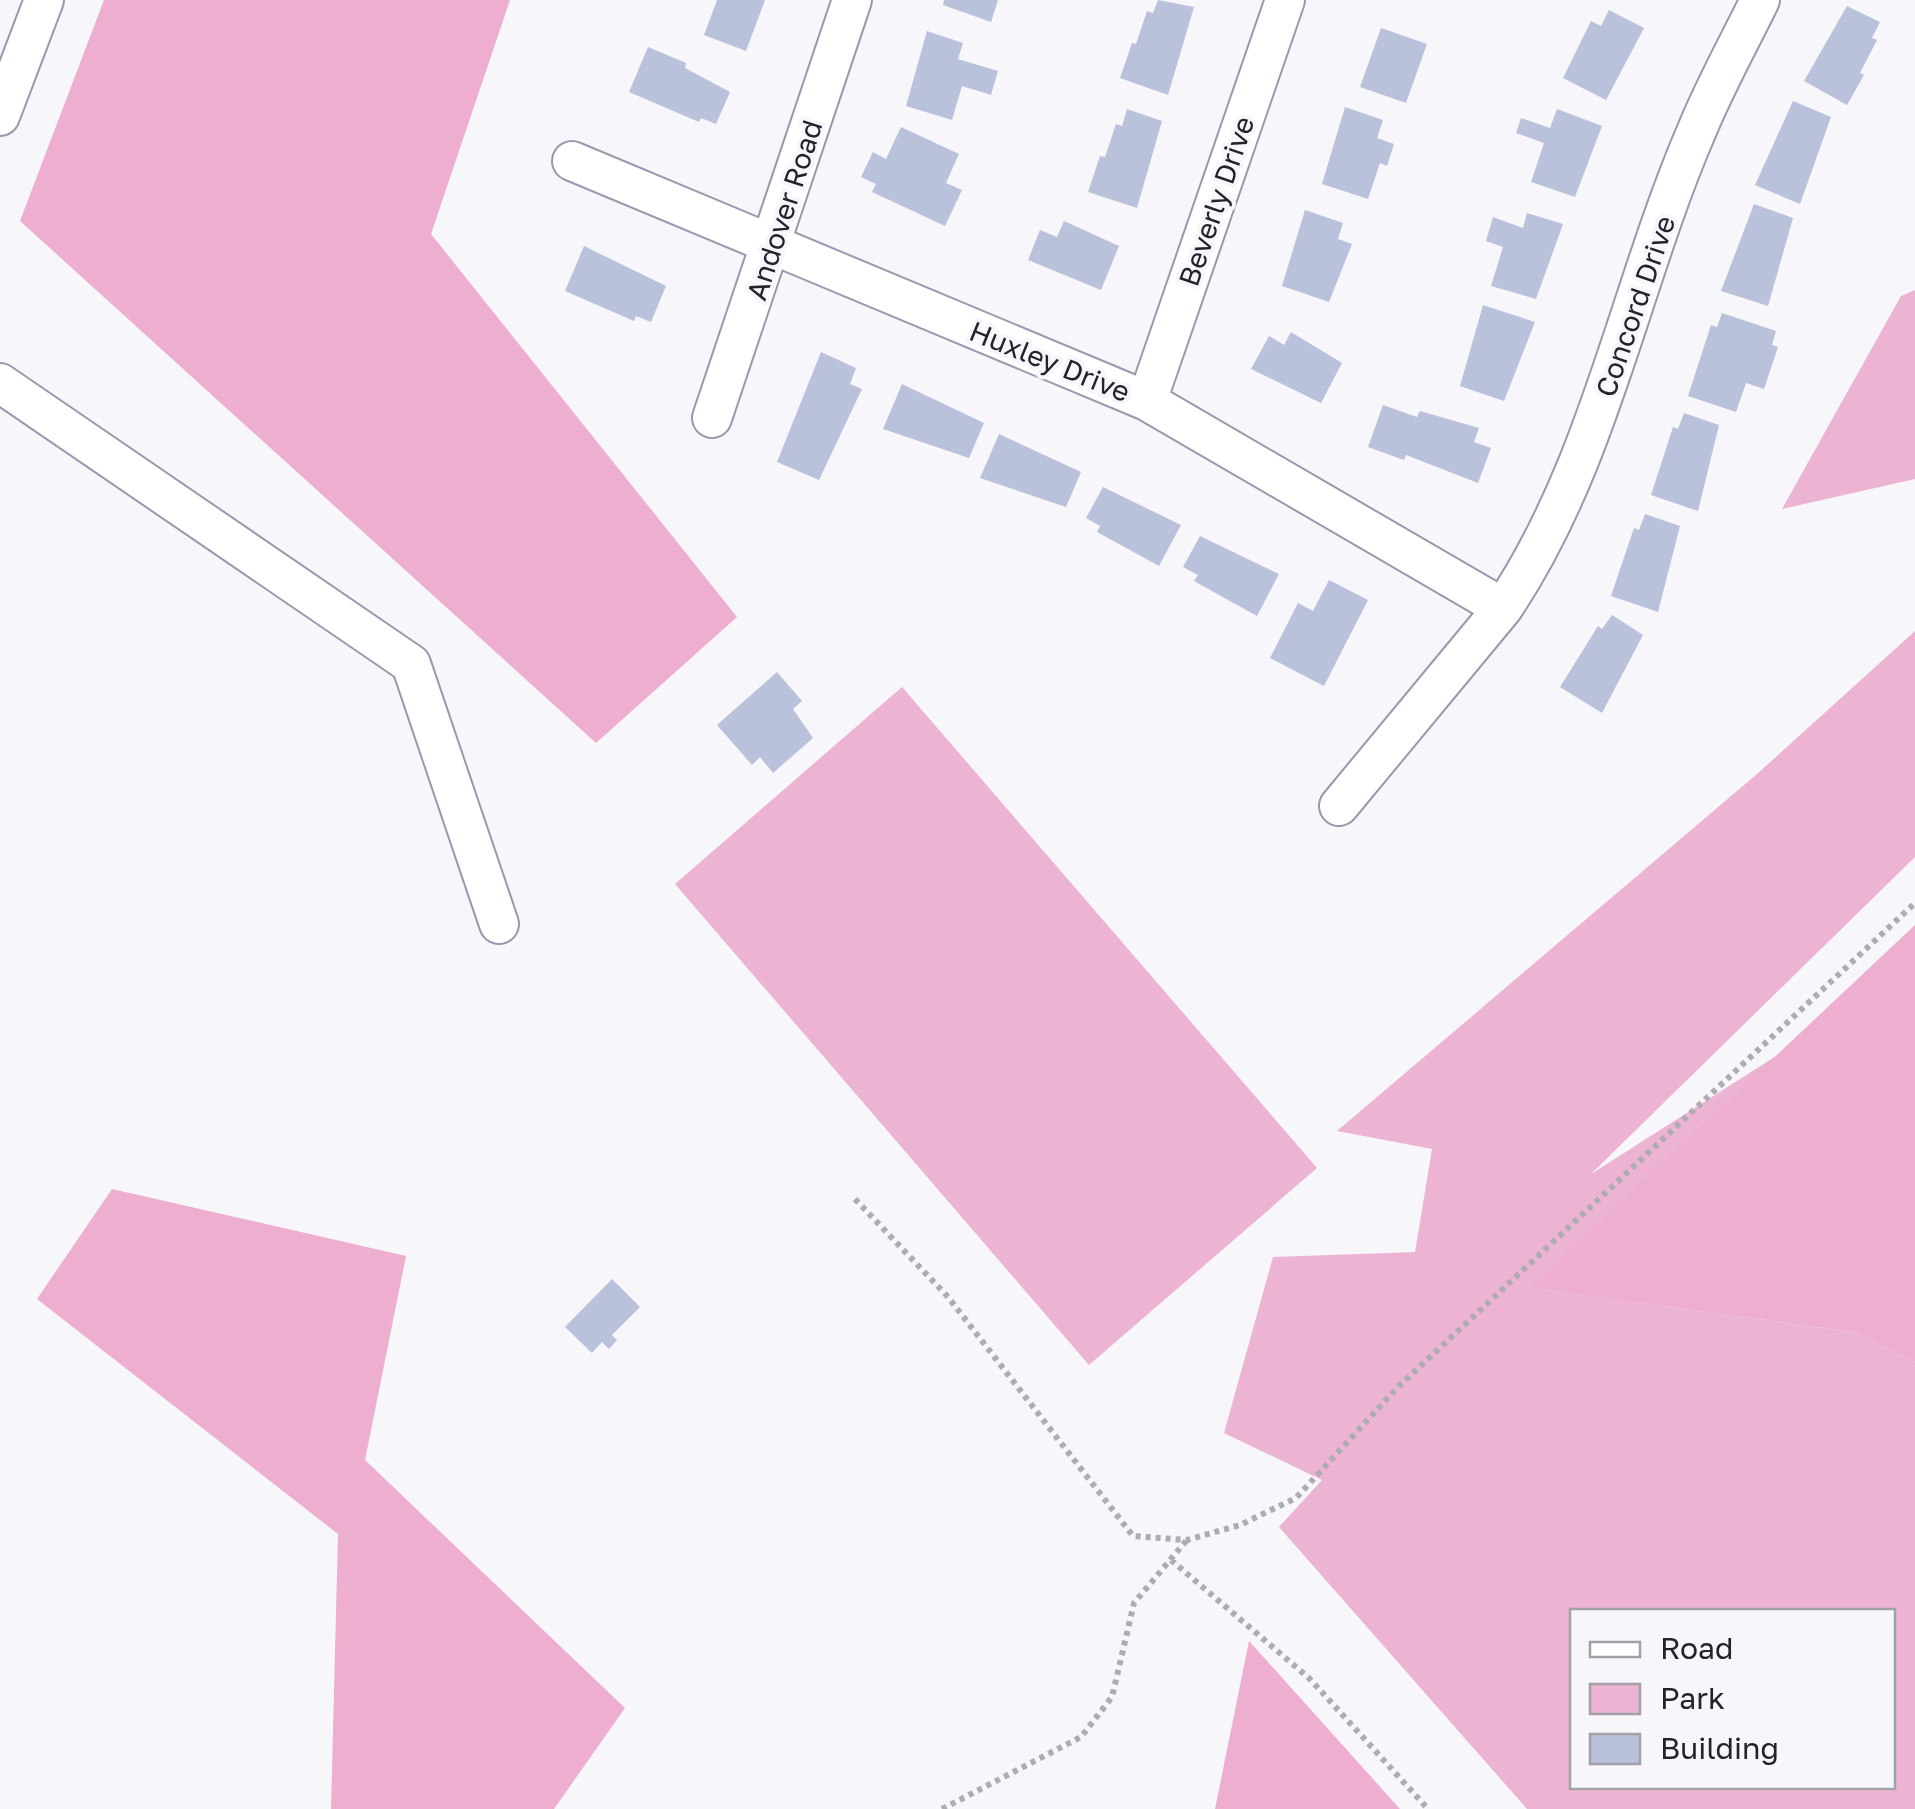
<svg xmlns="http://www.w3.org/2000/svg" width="1915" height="1809" viewBox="0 0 1915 1809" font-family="'Golos Text',sans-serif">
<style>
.green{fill:#ecb3d2;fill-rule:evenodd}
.forest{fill:#edaed0}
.building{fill:#bac1db}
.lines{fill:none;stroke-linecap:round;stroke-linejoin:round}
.minor-casing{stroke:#9d96af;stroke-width:42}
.path{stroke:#aeacb3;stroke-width:6;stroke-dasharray:5 5;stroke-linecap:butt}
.minor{stroke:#fff;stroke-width:38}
.labels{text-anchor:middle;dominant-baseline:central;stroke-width:8;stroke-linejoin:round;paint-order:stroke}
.street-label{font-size:28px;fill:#25222c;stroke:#f7f6fb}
</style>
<rect width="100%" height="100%" fill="#f7f6fb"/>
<path class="green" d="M1915,290V479L1782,509L1901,296Z
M1915,631V857L1591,1174L1787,1049L1530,1288L1853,1332L1915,1362V1809H1527L1279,1527L1322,1480L1224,1433L1273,1257L1415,1252L1432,1149L1337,1131L1757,774ZM1572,1612H1892V1786H1572Z
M902,687L1317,1168L1089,1365L675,884Z"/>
<path class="forest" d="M104,0H510L431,234L737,617L596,743L20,221Z
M1915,925V1362L1853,1332L1529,1288Z
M112,1189L406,1256L365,1460L625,1708L554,1809H331L338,1534L37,1299Z
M1249,1641L1400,1809H1215Z"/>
<path class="building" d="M717,0H765L746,51L704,35Z
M944,0H998L991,22L943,5Z
M1158,0L1194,7L1168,95L1120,78L1132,43L1136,44L1147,11L1153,13Z
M1847,6L1880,22L1872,38L1877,40L1860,73L1864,75L1847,105L1804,81Z
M1609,10L1644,28L1606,100L1563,78L1591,21L1601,26Z
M1381,28L1427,44L1406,103L1360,87Z
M927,31L963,43L958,59L998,71L991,95L962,86L952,120L906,106Z
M648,47L686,63L685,68L730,92L716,124L701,118L699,122L629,92Z
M1793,101L1831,117L1800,204L1755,185Z
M1345,107L1383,120L1377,138L1394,144L1387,166L1380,163L1368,199L1322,184Z
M1127,109L1162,121L1137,208L1088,192L1100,156L1105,157L1116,124L1122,126Z
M1557,109L1602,126L1575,197L1531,182L1544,143L1516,133L1521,118L1550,128Z
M901,127L959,154L946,183L962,190L945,226L872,192L876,184L861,177L873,152L886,159Z
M1754,204L1793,218L1768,306L1721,291Z
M1305,210L1343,223L1338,239L1352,244L1329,302L1282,286Z
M1527,213L1563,224L1536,299L1491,286L1503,247L1486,241L1493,217L1523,228Z
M1064,221L1119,246L1101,290L1028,260L1040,230L1057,237Z
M584,246L666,286L651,322L636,316L634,321L565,291Z
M1483,305L1535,322L1504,401L1460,386Z
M1722,313L1776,331L1772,345L1778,347L1764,389L1746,383L1736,412L1688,396L1711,325L1717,327Z
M1291,332L1342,363L1321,403L1251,369L1269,336L1284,345Z
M821,352L856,368L850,384L862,389L819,480L777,462Z
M902,384L984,423L969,458L883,429Z
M1383,405L1417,417L1420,411L1479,428L1474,442L1491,448L1478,483L1406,455L1404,460L1368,447Z
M1684,413L1719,425L1698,511L1651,495L1673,427L1678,429Z
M999,434L1081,472L1066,507L980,478Z
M1103,487L1181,525L1159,566L1097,532L1100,526L1086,518Z
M1645,514L1680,526L1658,612L1611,596L1634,528L1639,530Z
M1200,536L1279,574L1257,616L1194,581L1198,575L1183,567Z
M1329,580L1368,600L1324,686L1270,658L1298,603L1313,611Z
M1612,615L1643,635L1602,713L1560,687L1598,626L1602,629Z
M777,672L802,701L793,709L813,738L773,773L760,757L752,765L717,725Z
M612,1279L640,1307L612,1335L617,1340L609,1349L602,1342L592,1353L565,1327Z"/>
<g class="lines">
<defs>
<path id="minor" d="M0,116L44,0
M572,161L1147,401L1503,608
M0,383L411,664L499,924
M1147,401L1285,0
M712,418L852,0
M1339,806L1503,608C1600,464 1629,287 1697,130C1715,86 1739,43 1760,0"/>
</defs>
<use href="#minor" class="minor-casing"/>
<path class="path" d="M855,1199L948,1297L1133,1536L1187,1540L1240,1525L1296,1498L1397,1388L1915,903
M1171,1560L1310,1679L1428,1809
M942,1809L1081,1737L1112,1697L1134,1603L1186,1541"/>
<use href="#minor" class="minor"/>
</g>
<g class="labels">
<g class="street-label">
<text transform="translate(1216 201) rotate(-71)">Beverly Drive</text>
<text transform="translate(784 210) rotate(-72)">Andover Road</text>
<text transform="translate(1635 306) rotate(-71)">Concord Drive</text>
<text transform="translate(1050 361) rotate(22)">Huxley Drive</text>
</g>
</g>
<rect x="1570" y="1609" width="325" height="180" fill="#f7f6fb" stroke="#a3a1a8" stroke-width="2.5"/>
<rect x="1590" y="1642" width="50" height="15" fill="#ffffff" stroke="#a3a1a8" stroke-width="2.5"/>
<text x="1660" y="1659" font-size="30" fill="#25222c">Road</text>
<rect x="1590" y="1684" width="50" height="30" fill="#ecb3d2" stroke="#a3a1a8" stroke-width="2.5"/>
<text x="1660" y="1709" font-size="30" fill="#25222c">Park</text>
<rect x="1590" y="1734" width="50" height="30" fill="#bac1db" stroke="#a3a1a8" stroke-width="2.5"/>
<text x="1660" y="1759" font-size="30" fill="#25222c">Building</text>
</svg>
